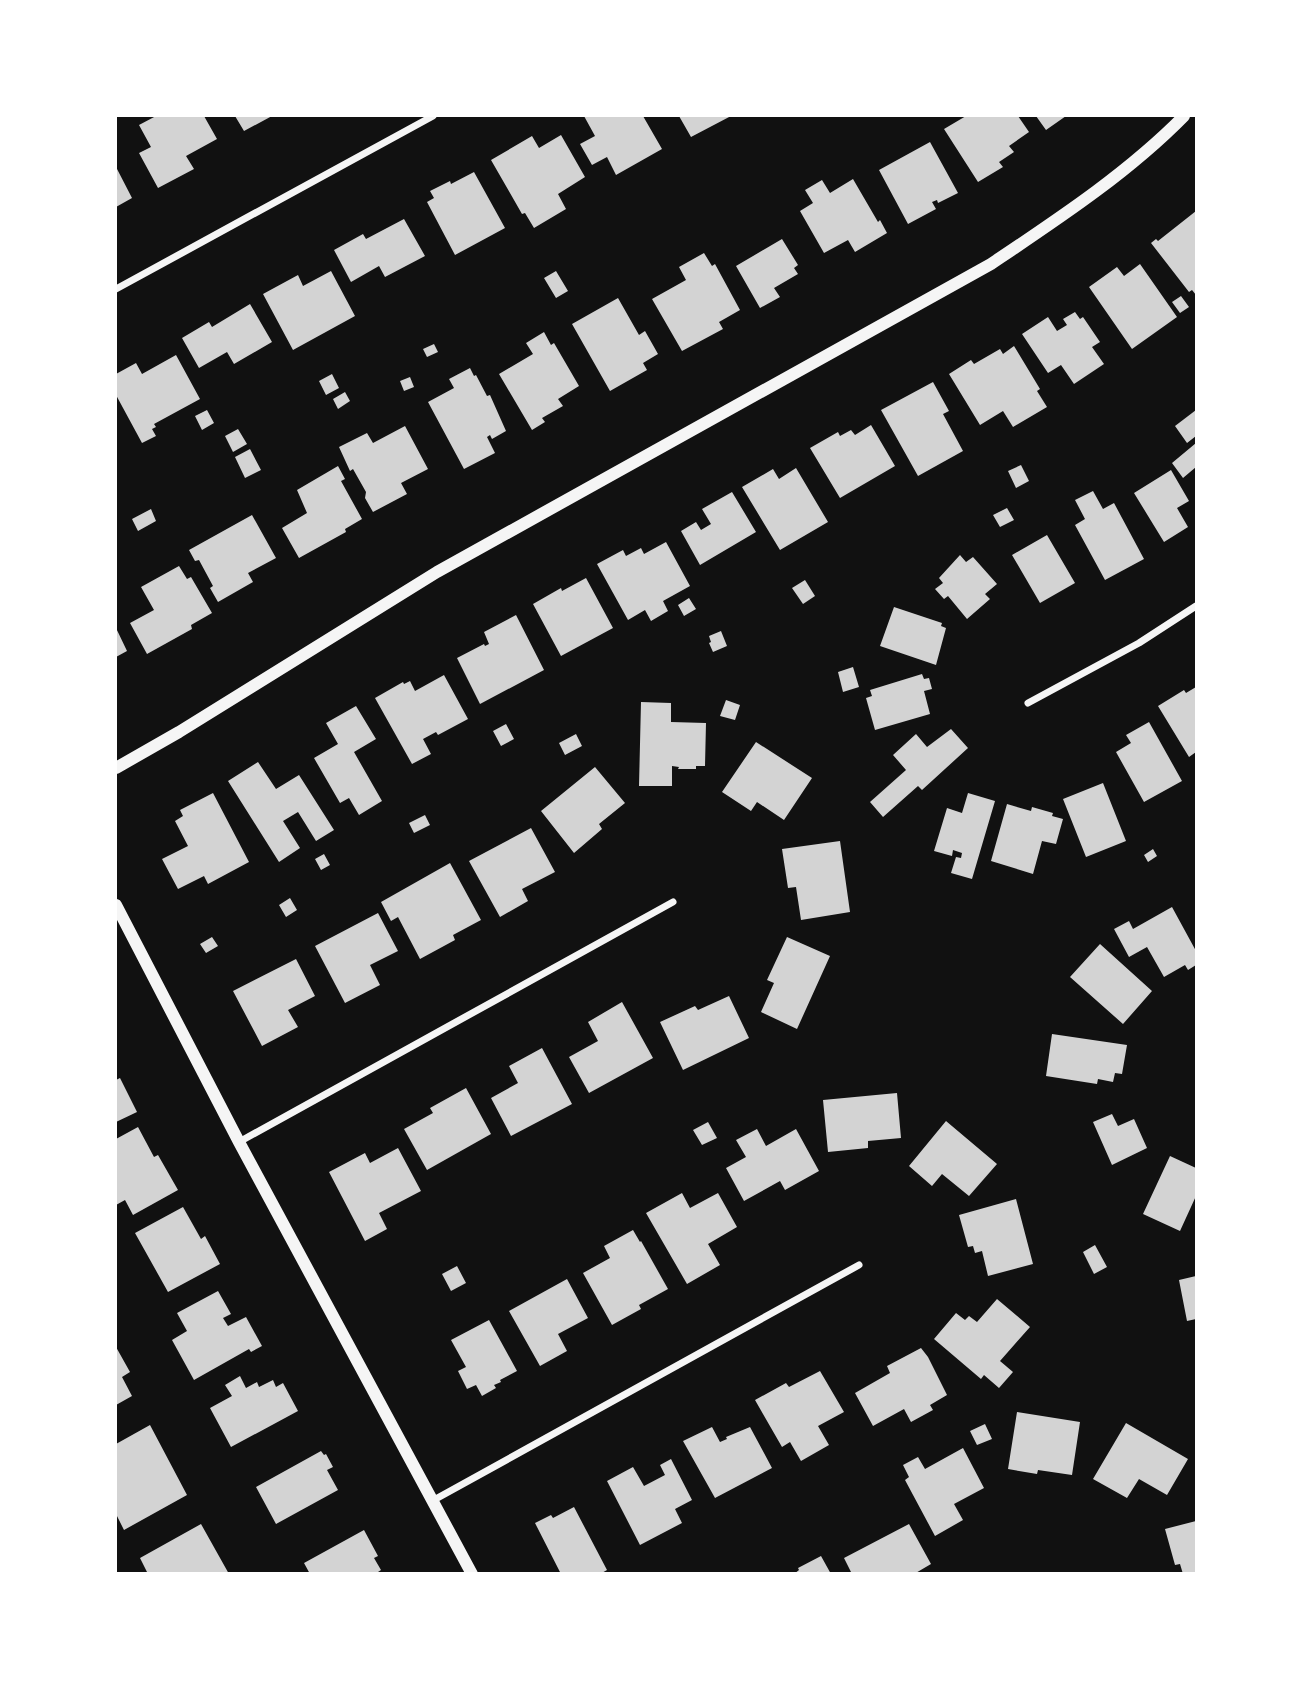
<svg xmlns="http://www.w3.org/2000/svg" width="1312" height="1689" viewBox="0 0 1312 1689" font-family="Raleway,sans-serif">
<style>
.building{fill:#d3d3d3}
.lines{fill:none;stroke-linecap:round;stroke-linejoin:round}
.minor{stroke:#f5f5f5;stroke-width:7}
.tertiary{stroke:#f5f5f5;stroke-width:12}
</style>
<rect width="100%" height="100%" fill="#111"/>
<path class="building" d="M156,116H204L217,139L186,156L194,169L158,188L139,153L151,147L139,125Z
M235,116H272L244,131Z
M584,116H643L662,149L616,175L607,157L592,165L580,144L595,136Z
M679,116H731L691,137Z
M966,116H1018L1029,132L1009,146L1014,152L999,162L1003,167L978,182L944,129Z
M1036,116H1066L1046,130Z
M561,135L585,177L558,194L566,209L534,228L525,213L522,214L491,160L532,136L539,148Z
M930,142L958,193L938,203L937,200L932,202L936,209L908,224L879,170Z
M116,167L132,198L116,207Z
M474,172L505,228L455,255L427,202L434,198L430,191L450,181L451,184Z
M853,179L878,222L880,220L887,233L855,252L848,240L824,253L800,211L813,203L805,190L822,180L830,193Z
M1196,211V295L1192,290L1189,292L1151,243L1156,239L1158,241Z
M404,219L425,256L385,277L379,266L351,282L334,250L363,234L366,239Z
M782,239L798,265L794,268L798,274L774,288L780,297L760,308L736,266Z
M704,253L712,266L715,264L740,310L719,322L723,329L682,351L652,299L686,280L679,267Z
M1140,264L1177,317L1132,349L1089,287L1117,267L1124,276Z
M331,271L355,316L293,350L263,294L298,275L303,286Z
M556,271L568,291L556,298L544,278Z
M1181,296L1189,307L1180,313L1172,302Z
M618,298L639,335L645,331L658,354L643,363L647,370L610,391L572,324Z
M250,304L272,342L234,364L227,352L199,368L182,338L209,322L212,327Z
M1075,312L1080,319L1083,317L1100,342L1092,347L1104,364L1074,384L1061,365L1048,373L1022,334L1048,317L1057,331L1067,325L1063,319Z
M544,332L551,345L554,343L579,386L558,399L563,406L542,418L545,422L532,430L499,374L533,354L526,343Z
M434,344L438,352L427,357L423,349Z
M1014,346L1040,389L1037,391L1047,407L1013,427L1003,411L980,425L949,374L971,360L974,364L1000,349L1003,354Z
M176,355L200,399L154,424L156,427L152,429L156,436L142,443L116,395V374L136,363L142,374Z
M470,368L474,376L476,375L487,396L490,395L506,431L492,439L490,435L487,437L495,453L464,469L428,402L454,388L449,379Z
M332,374L339,388L326,395L319,381Z
M410,377L414,387L404,391L400,381Z
M933,382L949,411L943,414L963,451L918,476L881,410Z
M345,392L350,401L338,409L333,399Z
M207,410L214,423L202,430L195,416Z
M1196,410V436L1187,443L1175,426Z
M871,425L895,466L840,498L810,448L838,432L840,436L851,430L855,435Z
M405,426L428,469L401,483L407,494L373,512L365,498L366,492L353,469L350,471L339,447L367,433L373,443Z
M238,429L247,444L233,452L225,436Z
M1196,443V467L1183,478L1172,463Z
M250,449L261,470L245,478L235,457Z
M1021,465L1029,481L1016,488L1008,471Z
M338,466L345,479L341,481L362,519L345,529L346,532L299,558L282,528L307,513L297,490Z
M796,468L828,522L780,550L742,487L773,469L779,479Z
M1171,470L1189,501L1177,508L1188,527L1164,542L1134,493Z
M1093,491L1103,509L1114,503L1144,559L1105,580L1075,525L1085,519L1075,500Z
M732,492L756,532L700,565L681,531L696,522L701,530L711,524L702,509Z
M1007,508L1014,520L1000,527L993,515Z
M151,509L156,521L138,531L132,519Z
M252,515L276,558L248,573L253,582L218,602L210,588L213,586L199,560L195,561L189,550Z
M1047,535L1075,583L1040,603L1012,555Z
M666,542L690,586L663,601L668,611L651,621L645,610L628,620L597,564L623,550L626,556L641,548L644,554Z
M960,555L966,562L973,557L997,584L985,594L990,599L967,619L948,596L944,599L935,589L943,583L939,578Z
M179,566L187,579L191,577L212,613L191,625L192,629L147,654L130,623L154,610L141,587Z
M586,578L613,628L561,656L533,604L561,588L562,591Z
M805,580L815,596L803,604L792,588Z
M689,598L696,609L684,616L678,605Z
M894,607L942,623L941,626L946,628L936,665L880,646Z
M516,615L544,670L480,704L457,658L484,644L485,646L489,644L484,632Z
M116,628L127,651L116,657Z
M721,631L727,646L713,652L709,643L711,642L709,636Z
M853,667L859,687L843,692L838,672Z
M922,674L924,679L929,678L932,689L924,691L930,714L875,730L866,698L872,696L870,690Z
M444,675L468,719L438,735L436,732L423,739L431,754L412,764L375,698L403,682L404,684L410,681L415,691Z
M1196,687V752L1189,757L1158,706L1184,690L1186,693Z
M726,700L740,705L735,720L720,716Z
M641,702L671,703V722L706,723L705,766H696V769H678L679,767L672,766V786H639Z
M356,706L376,739L354,752L382,801L359,815L349,798L340,803L314,758L338,744L326,723Z
M1149,722L1182,781L1144,802L1116,752L1131,743L1126,735Z
M506,724L514,739L501,746L493,731Z
M951,729L968,748L922,790L918,786L883,817L870,802L906,770L893,755L916,734L927,747Z
M576,734L582,746L565,755L559,743Z
M756,742L812,778L784,820L757,802L751,811L722,792Z
M258,762L276,789L299,775L334,830L316,841L298,812L283,821L300,848L279,862L228,781Z
M595,767L625,803L599,824L602,829L574,853L541,811Z
M1103,783L1126,841L1086,857L1063,799Z
M213,793L249,862L208,884L204,876L178,889L162,859L188,846L175,821L183,816L180,810Z
M968,793L995,801L972,879L951,873L956,857L961,858L962,853L953,850L952,856L934,851L947,808L962,813Z
M1007,804L1031,811L1032,807L1053,813L1052,816L1063,819L1056,844L1042,841L1033,874L991,861Z
M425,815L430,825L414,833L409,823Z
M531,828L555,872L522,889L528,901L500,917L469,861Z
M840,841L850,912L801,920L796,887L788,888L782,849Z
M1153,849L1157,856L1148,862L1144,855Z
M324,854L330,865L321,870L315,859Z
M450,863L481,920L453,935L455,940L420,959L398,917L391,921L381,902Z
M290,898L297,910L286,917L279,905Z
M1172,907L1196,951V965L1188,970L1185,965L1164,977L1147,947L1129,957L1114,929L1129,921L1133,929Z
M378,913L398,951L370,965L380,985L345,1003L315,946Z
M212,937L218,946L206,953L200,944Z
M787,937L830,956L797,1029L761,1012L774,983L767,980Z
M1100,944L1152,991L1123,1024L1070,977Z
M296,959L315,996L288,1010L298,1027L262,1046L233,991Z
M729,996L749,1038L683,1070L660,1022L695,1006L698,1010Z
M622,1002L653,1058L589,1093L569,1057L598,1041L588,1022Z
M1052,1034L1127,1045L1122,1074L1115,1073L1113,1082L1098,1079L1097,1084L1046,1076Z
M542,1048L572,1104L511,1136L491,1098L518,1083L509,1066Z
M120,1078L137,1112L116,1122V1080Z
M466,1088L491,1134L427,1170L404,1129L433,1113L430,1108Z
M897,1093L901,1138L868,1141V1148L828,1152L823,1100Z
M1112,1114L1118,1126L1134,1119L1147,1148L1112,1165L1093,1122Z
M946,1121L997,1164L969,1196L942,1174L932,1186L909,1166Z
M708,1122L717,1138L702,1145L693,1130Z
M138,1127L154,1157L158,1155L178,1190L133,1215L125,1200L116,1205V1139Z
M757,1129L766,1146L796,1129L819,1171L785,1190L780,1181L744,1201L726,1168L746,1157L736,1140Z
M398,1148L421,1191L379,1213L387,1229L365,1241L329,1172L365,1153L370,1163Z
M1170,1156L1196,1168V1196L1180,1231L1143,1214Z
M682,1193L690,1208L718,1193L737,1227L708,1244L720,1265L687,1284L646,1213Z
M1016,1199L1033,1264L988,1276L982,1251L975,1253L973,1246L968,1247L959,1215Z
M183,1207L201,1239L205,1236L220,1264L168,1292L135,1233Z
M633,1230L640,1242L641,1241L668,1289L639,1305L641,1309L612,1325L583,1273L610,1258L604,1246Z
M1095,1245L1107,1267L1094,1274L1083,1252Z
M457,1266L466,1283L451,1291L442,1274Z
M1196,1276V1319L1187,1321L1179,1280Z
M567,1279L588,1318L558,1334L567,1351L540,1366L509,1311Z
M218,1291L231,1314L223,1318L228,1326L246,1317L262,1346L251,1352L249,1349L194,1380L172,1340L187,1331L177,1313Z
M997,1299L1030,1327L1000,1361L1013,1372L999,1388L984,1375L981,1379L934,1339L956,1313L965,1320L969,1316L977,1322Z
M489,1320L517,1371L500,1380L501,1382L494,1385L496,1388L482,1396L476,1385L467,1389L458,1371L466,1367L451,1340Z
M116,1347L130,1372L122,1377L132,1396L116,1405Z
M921,1348L928,1357L947,1395L930,1405L933,1410L911,1422L904,1409L873,1426L855,1393L890,1373L887,1366Z
M820,1371L844,1412L818,1426L829,1445L801,1461L790,1442L782,1447L755,1400L786,1383L789,1387Z
M240,1376L246,1388L257,1382L259,1387L273,1380L276,1387L283,1383L298,1411L231,1447L210,1408L232,1396L225,1385Z
M1017,1412L1080,1422L1072,1475L1038,1470L1037,1474L1008,1469Z
M1126,1423L1188,1459L1167,1495L1139,1479L1127,1498L1093,1479Z
M985,1424L992,1439L977,1445L970,1431Z
M150,1425L187,1495L124,1530L116,1514V1444Z
M712,1427L720,1442L727,1439L726,1437L750,1427L772,1468L715,1498L683,1441Z
M963,1448L984,1488L954,1504L963,1520L935,1536L905,1480L909,1477L903,1465L918,1457L925,1469Z
M321,1451L324,1455L326,1454L333,1467L327,1470L338,1490L276,1524L256,1487Z
M671,1459L692,1500L675,1509L682,1523L640,1545L607,1481L633,1467L644,1486L665,1475L660,1465Z
M574,1507L607,1570L600,1574H561L535,1523L551,1515L553,1518Z
M1196,1521V1574H1183L1180,1564L1175,1565L1165,1529Z
M201,1524L229,1574H148L140,1558Z
M909,1524L931,1564L914,1574H852L844,1558Z
M364,1530L378,1556L374,1558L381,1570L375,1574H310L304,1563Z
M821,1556L831,1574H794L799,1570L798,1568Z"/>
<g class="lines">
<path class="minor" d="M116,289L433,116
M1028,703L1139,643L1196,606
M239,1142L673,902
M432,1501L859,1265"/>
<path class="tertiary" d="M116,768L179,732L437,572L991,264C1058,219 1128,173 1184,116
M116,905L239,1142L472,1574"/>
</g>
<rect width="1312" height="1689" fill="none" stroke="#ffffff" stroke-width="234"/>
</svg>
